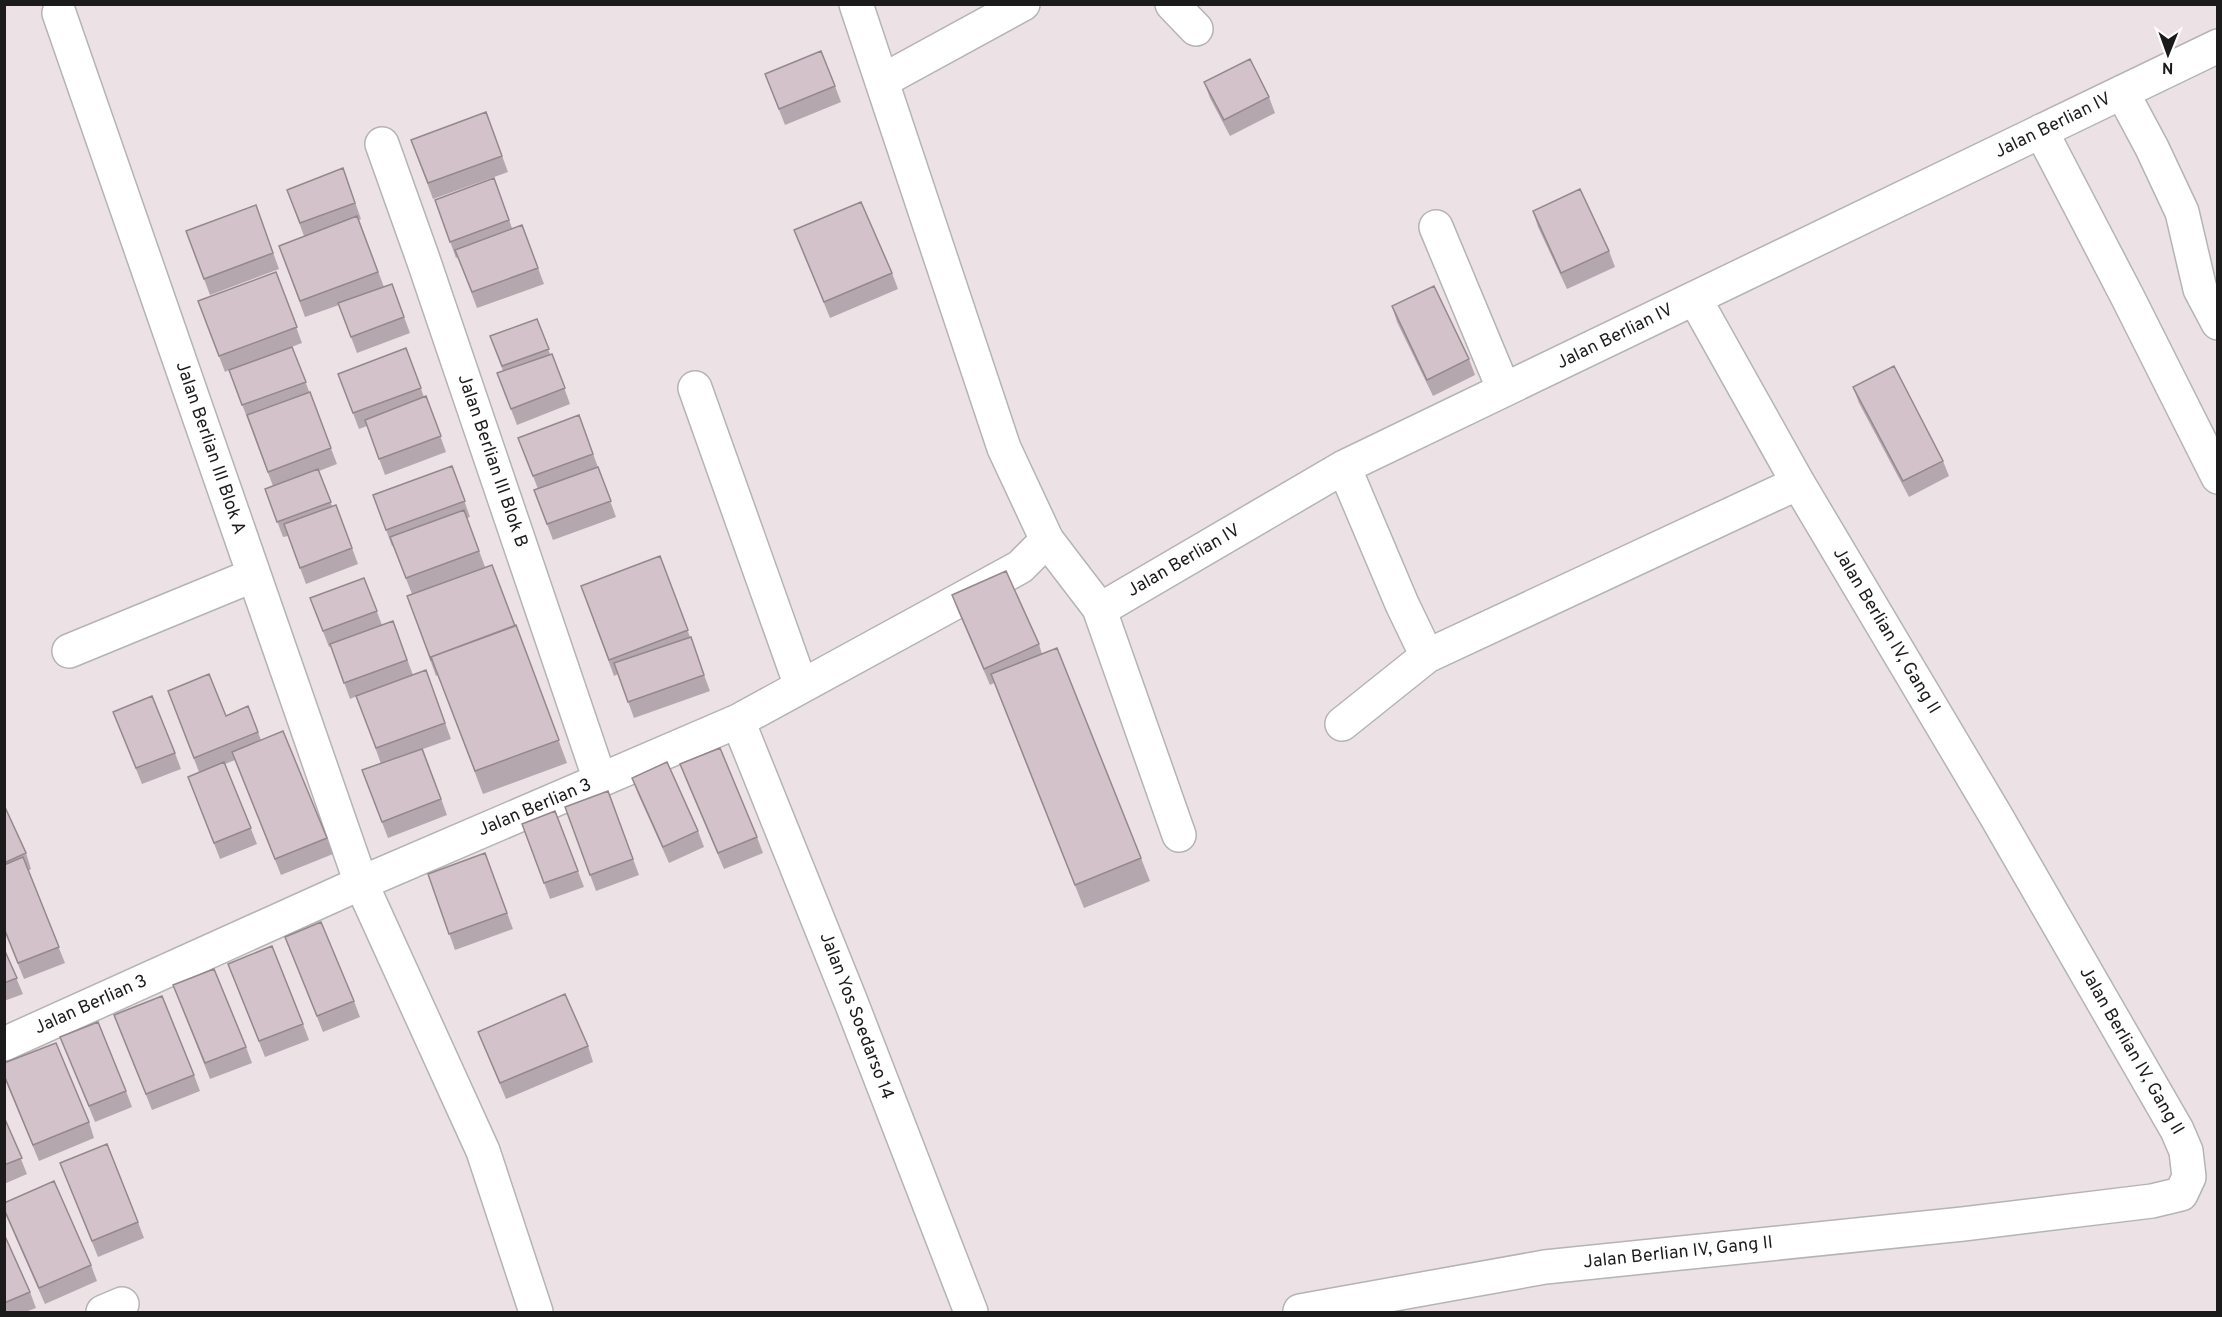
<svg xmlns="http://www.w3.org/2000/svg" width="2222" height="1317" viewBox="0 0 2222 1317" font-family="Overpass,sans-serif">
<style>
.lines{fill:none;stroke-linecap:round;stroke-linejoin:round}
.minor-casing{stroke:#b4b4b4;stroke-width:36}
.minor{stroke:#fff;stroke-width:33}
.wall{fill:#b5a7ae}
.building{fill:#d3c2ca;stroke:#94888d;stroke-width:1.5}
.labels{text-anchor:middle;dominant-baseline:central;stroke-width:6;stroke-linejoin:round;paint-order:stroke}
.street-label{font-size:18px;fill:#1b1b1b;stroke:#fff}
</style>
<rect width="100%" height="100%" fill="#ece1e4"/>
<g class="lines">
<defs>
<path id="minor" d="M856,4L1004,448L1047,540L1099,608L1108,605L1344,467L2218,46
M1172,4L1196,29
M59,13L361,883L483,1151L536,1312
M882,81L1023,4
M2122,92L2152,148L2182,212L2200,289L2218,323
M2041,131L2127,296L2218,477
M382,144L423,259L600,780
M1436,227L1504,390
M695,388L801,686
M1344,467L1402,604L1427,656L1798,483
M1099,608L1179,835
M69,651L254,575
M738,721L851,1002L971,1312
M1342,724L1427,656
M4,1044L361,883L738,721L1020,567L1047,540
M1300,1311L1545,1267L1963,1224L2152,1201L2181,1194L2189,1177L2186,1151L2177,1130L1996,816L1798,483L1695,299
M103,1312L122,1304"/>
</defs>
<use href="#minor" class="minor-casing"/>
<use href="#minor" class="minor"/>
</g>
<path class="wall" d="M765,74L835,86L841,102L785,125Z
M1204,82L1269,97L1275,113L1230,136L1210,98Z
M486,112L508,172L433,199L411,140Z
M343,168L361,219L359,220L384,287L392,284L410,333L357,353L339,305L305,317L279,246L304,236L287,190Z
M494,178L512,228L522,225L544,284L477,308L458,257L456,258L435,200Z
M256,205L279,269L210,295L186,231Z
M1533,211L1609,251L1615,267L1567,289L1538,227Z
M794,230L892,273L898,289L830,318Z
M276,272L302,343L253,361L292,347L337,464L319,471L332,506L336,505L358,564L306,584L288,536L283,537L265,489L273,486L229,370L225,372L198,301Z
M1392,306L1469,359L1475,375L1433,396L1397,322Z
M537,319L550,354H552L570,404L517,425L497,373L503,371L490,336Z
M406,348L424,397L426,396L446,452L385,475L367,426L359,429L338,374Z
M1853,387L1943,461L1949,476L1909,497L1859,403Z
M579,415L616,517L553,540L534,490L538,489L518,438Z
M452,466L470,517L467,518L485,567L412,594L393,546H392L373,495Z
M660,556L710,691L634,718L618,674L614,676L581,586Z
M364,578L382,625L393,621L413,675L426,670L451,739L423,749L447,815L388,838L362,770L381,764L357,696L350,699L331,646L329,647L310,598Z
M952,595L1039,644L1042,654L1141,858L1150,881L1084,908L994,683L990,685L958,611Z
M407,596L516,625L567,763L483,794L438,675L436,676Z
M168,691L226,716L248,706L261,740L327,838L333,854L281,875L235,760L225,764L257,844L220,859L188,777L199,772Z
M113,712L175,753L181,769L142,784Z
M680,764L757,837L763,853L724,869L686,780Z
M632,778L698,831L704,847L669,863L638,794Z
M608,791L639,875L596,891L565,807Z
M4,805L26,853L31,869L28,871L65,963L24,979L4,930Z
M555,811L584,887L550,899L522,824Z
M485,853L513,929L455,950L428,874Z
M285,937L354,1001L360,1017L323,1032Z
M4,949L23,994L4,1001Z
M228,964L303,1024L309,1040L265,1057Z
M173,985L246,1047L252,1063L210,1079Z
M114,1015L194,1075L200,1091L152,1110Z
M478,1032L588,1046L593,1062L506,1099Z
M60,1037L126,1091L132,1107L95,1122Z
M4,1077L89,1122L94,1138L39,1161Z
M4,1117L27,1174L4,1184Z
M60,1163L138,1222L144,1238L98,1257Z
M4,1203L91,1265L97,1281L45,1304L8,1220L4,1211Z
M4,1234L30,1292L36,1308L25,1312H4Z"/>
<path class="building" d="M821,51L835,86L779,109L765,74Z
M1250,59L1269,97L1224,120L1204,82Z
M486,112L502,156L428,183L411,140Z
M343,168L355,203L300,223L287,190Z
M494,178L509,220L450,242L435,200Z
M1580,189L1609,251L1561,273L1533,211Z
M861,202L892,273L824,302L794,230Z
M256,205L273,253L204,279L186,231Z
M357,216L378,272L300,301L279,246Z
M522,225L538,268L472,292L455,250Z
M276,272L297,327L219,356L198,301Z
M392,284L404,317L351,337L338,303Z
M1434,286L1469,359L1427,380L1392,306Z
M537,319L549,349L502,366L490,336Z
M292,347L306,382L242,405L229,370Z
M406,348L421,388L353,413L338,374Z
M552,354L565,388L511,409L497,373Z
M1894,366L1943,461L1903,481L1853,387Z
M310,392L331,448L268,472L247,415Z
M426,396L441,436L379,459L365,420Z
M579,415L593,454L533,476L518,438Z
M452,466L465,501L386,530L373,495Z
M598,467L611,501L547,524L534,490Z
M318,469L331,502L277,522L265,489Z
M336,505L352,548L300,568L284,524Z
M464,510L479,551L406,578L390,537Z
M660,556L688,630L609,660L581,586Z
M492,565L515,626L431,657L432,659L431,660L407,596Z
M1006,571L1039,644L984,669L952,595Z
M364,578L377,611L323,631L310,598Z
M393,621L407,660L344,683L330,644Z
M516,625L559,740L475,771L431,657Z
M691,637L704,675L628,702L614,663Z
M1057,648L1141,858L1075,885L991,674Z
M426,670L445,723L376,748L356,696Z
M209,674L226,716L248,706L258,732L194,758L168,691Z
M152,696L175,753L136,768L113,712Z
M283,731L327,838L275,859L232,752Z
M720,748L757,837L718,853L680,764Z
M422,749L441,799L382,822L362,770Z
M224,762L251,828L214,843L188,777Z
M667,762L698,831L663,847L632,778Z
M608,791L633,859L590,875L565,807Z
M4,805L26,853L4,863Z
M555,811L578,871L544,883L522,824Z
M485,853L507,913L449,934L428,874Z
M23,857L59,947L18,963L4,928V865Z
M321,922L354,1001L317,1016L285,937Z
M272,946L303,1024L259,1041L228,964Z
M4,949L17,978L4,983Z
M214,969L246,1047L205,1063L173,985Z
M565,994L588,1046L500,1083L478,1032Z
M162,996L194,1075L146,1094L114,1015Z
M98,1022L126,1091L89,1106L60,1037Z
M56,1043L89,1122L33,1145L4,1075V1063Z
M4,1117L22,1158L4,1165Z
M107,1144L138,1222L92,1241L60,1163Z
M54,1181L91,1265L39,1288L4,1209V1203Z
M4,1234L30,1292L4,1303Z"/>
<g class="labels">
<g class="street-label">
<text transform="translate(2053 126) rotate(-26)">Jalan Berlian IV</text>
<text transform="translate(1615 337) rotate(-26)">Jalan Berlian IV</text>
<text transform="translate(210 448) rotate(71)">Jalan Berlian III Blok A</text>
<text transform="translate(492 461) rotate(71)">Jalan Berlian III Blok B</text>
<text transform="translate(1184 561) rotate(-30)">Jalan Berlian IV</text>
<text transform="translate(1886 631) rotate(59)">Jalan Berlian IV, Gang II</text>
<text transform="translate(535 808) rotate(-23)">Jalan Berlian 3</text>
<text transform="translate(91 1005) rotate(-24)">Jalan Berlian 3</text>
<text transform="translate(856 1016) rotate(69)">Jalan Yos Soedarso 14</text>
<text transform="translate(2131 1051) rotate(60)">Jalan Berlian IV, Gang II</text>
<text transform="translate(1678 1253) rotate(-6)">Jalan Berlian IV, Gang II</text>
</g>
</g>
<rect width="2222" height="1317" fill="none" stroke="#1b1b1b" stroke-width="12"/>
<g transform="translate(2168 54) rotate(181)" stroke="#ffffff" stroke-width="4.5" paint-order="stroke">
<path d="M0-4.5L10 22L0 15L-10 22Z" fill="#1b1b1b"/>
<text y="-9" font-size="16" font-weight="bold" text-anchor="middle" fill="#1b1b1b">N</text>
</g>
</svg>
